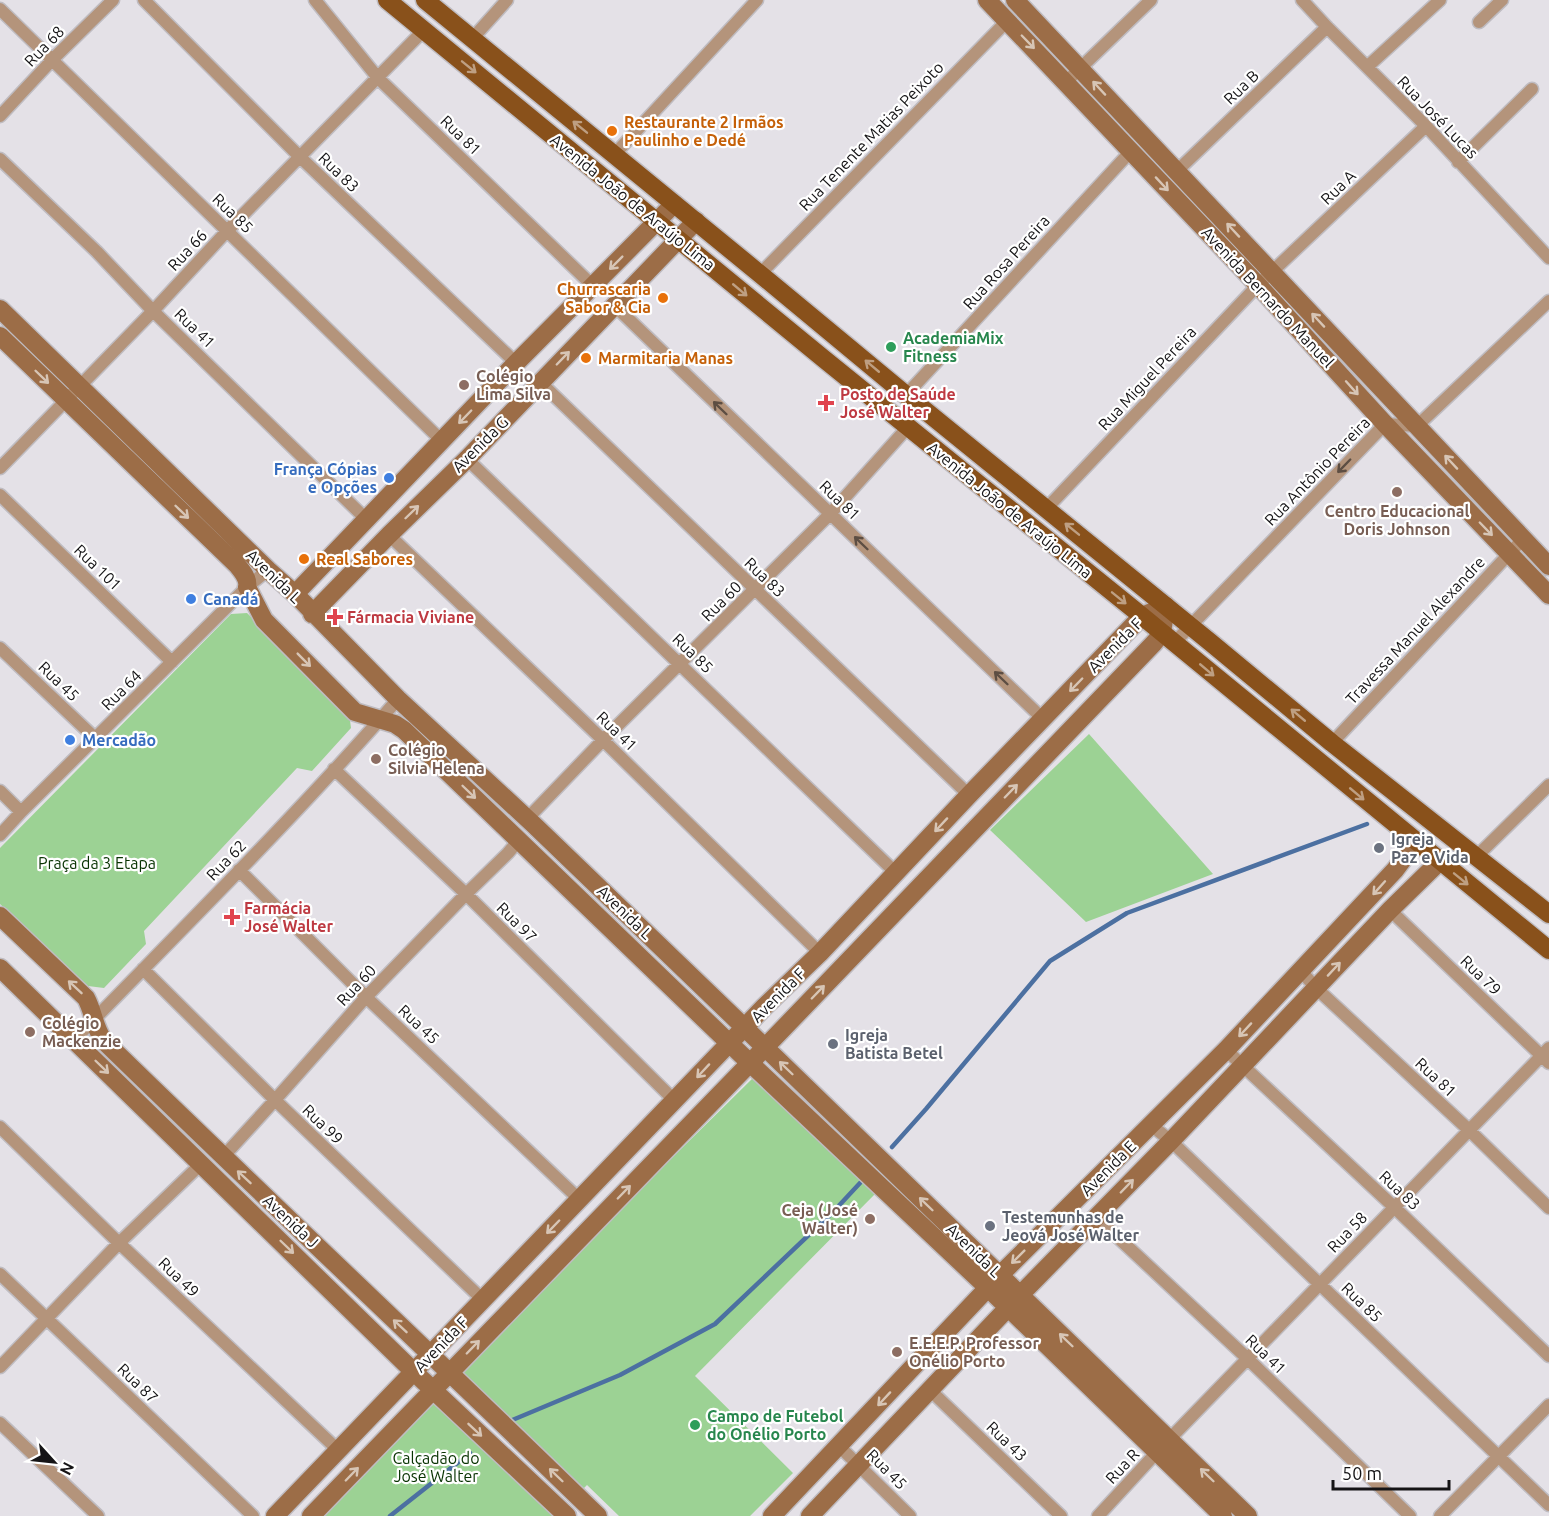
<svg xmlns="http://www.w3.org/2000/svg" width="1549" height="1516" viewBox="0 0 1549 1516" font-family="Ubuntu,sans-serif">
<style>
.green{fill:#9cd294}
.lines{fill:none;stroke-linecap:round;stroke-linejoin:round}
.stream{stroke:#4c70a1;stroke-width:4.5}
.street-casing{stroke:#bfbcc1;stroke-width:15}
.secondary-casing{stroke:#bfbcc1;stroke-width:21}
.primary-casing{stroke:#bfbcc1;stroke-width:21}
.street{stroke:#b4947b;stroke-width:12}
.secondary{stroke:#9c6d47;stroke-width:18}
.primary{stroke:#89511b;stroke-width:18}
.oneway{stroke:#d7c5b5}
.oneway2{stroke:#be9f82}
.oneway3{stroke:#5d4e43}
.food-dot{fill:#e8710a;stroke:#fff;stroke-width:2}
.leisure-dot{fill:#2e9e5b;stroke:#fff;stroke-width:2}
.education-dot{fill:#8d6e63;stroke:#fff;stroke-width:2}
.health-dot{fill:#e0444e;stroke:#fff;stroke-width:2}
.shop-dot{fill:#3f7fe0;stroke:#fff;stroke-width:2}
.worship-dot{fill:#6b7280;stroke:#fff;stroke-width:2}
.labels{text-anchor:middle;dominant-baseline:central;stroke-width:4.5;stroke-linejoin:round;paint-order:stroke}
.street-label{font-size:16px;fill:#151416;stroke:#fff}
.food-label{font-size:16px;font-weight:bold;fill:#c56008;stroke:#fff;text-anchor:start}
.leisure-label{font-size:16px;font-weight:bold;fill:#27864d;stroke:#fff;text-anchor:start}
.education-label{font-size:16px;font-weight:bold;fill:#785e54;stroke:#fff;text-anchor:start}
.health-label{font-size:16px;font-weight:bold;fill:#be3a42;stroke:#fff;text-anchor:start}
.shop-label{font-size:16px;font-weight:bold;fill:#366cbe;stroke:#fff;text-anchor:start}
.worship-label{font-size:16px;font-weight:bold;fill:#5b616d;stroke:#fff;text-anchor:start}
.park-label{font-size:16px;fill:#083302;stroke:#fff}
</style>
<rect width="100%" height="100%" fill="#e4e1e7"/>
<path class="green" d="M247,613L349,713L351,728L312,771L297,768L144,931L146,944L104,988L88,986L0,904V848L231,614Z
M1089,734L1213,874L1086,922L990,830Z
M754,1077L875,1194L695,1376L793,1473L750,1516H619L587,1485L582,1490L456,1371Z
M435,1398L558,1516H320Z"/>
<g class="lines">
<path class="stream" d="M892,1147L926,1109L1050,961L1127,913L1367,824
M510,1421L620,1375L715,1324L833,1212L860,1183
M390,1516L470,1453"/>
<defs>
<path id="street" d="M144,0L300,157L516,363
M315,0L378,78L593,286
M1302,0L1327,27L1426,126L1549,258
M0,9L442,441
M1479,22L1502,0
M472,39L507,0
M1367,67L1440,0
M1066,82L1151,0
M0,116L53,59L113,0
M614,155L757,0
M0,159L97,252L153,311L367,520
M1458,162L1532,89
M1177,171L1327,27
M760,274L1007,21
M614,305L1043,719
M540,382L969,795
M906,395L1131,151
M467,459L896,873
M0,468L153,311L227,231L424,30
M0,495L172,662
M1046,509L1258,285L1426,126
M389,535L603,740L820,953
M1174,643L1385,424L1417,426L1549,301
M0,648L96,739
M1332,743L1523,539
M334,769L466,894L675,1101
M0,791L21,812
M527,819L603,740L830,514L908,427
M0,835L21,812L247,587L268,570
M1476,857L1549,785
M239,870L366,997L580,1200
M1390,910L1549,1063
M143,969L275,1100L483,1300
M1301,971L1316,988L1469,1130L1549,1208
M74,1040C183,928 295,817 398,699
M1226,1050L1394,1207L1549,1356
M1151,1125L1171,1141L1549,1505
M0,1127L119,1243L338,1450
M223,1157L275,1100L366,997L466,894L508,853L519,840
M1097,1218L1248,1359L1410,1516
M0,1274L253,1516
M0,1367L119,1243L201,1164
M930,1390L1061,1516
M0,1423L98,1516
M839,1446L910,1516
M1098,1516L1157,1452L1549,1048
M1440,1516L1549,1405"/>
<path id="secondary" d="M987,0L1258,285L1385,424L1549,595
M1015,0L1549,566
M0,309L268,570L295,594L398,699L533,824L745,1028L1248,1516
M0,336L237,565C242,571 249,579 247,587L264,620L355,712L395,724L404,730L750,1063L988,1288L1223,1516
M295,594L516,363L674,204
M312,614L389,535L467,459L696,221
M0,916L86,998C94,1013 93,1024 103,1040C267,1200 434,1356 598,1516
M0,968L414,1372L567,1516
M275,1516L764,1007L820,953L969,795L1142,616L1166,606
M311,1516L750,1063L1154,643L1162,633L1166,606
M772,1516L1000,1275L1226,1050L1395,870L1416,842
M810,1516L1020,1295L1171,1141L1390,910L1440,861"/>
<path id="primary" d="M387,0L824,359L1137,612L1549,950
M425,0L760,274L906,395L1210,642L1332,743L1549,914"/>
</defs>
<use href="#street" class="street-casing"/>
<use href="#secondary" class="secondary-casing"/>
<use href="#primary" class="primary-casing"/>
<use href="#street" class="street"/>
<use href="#secondary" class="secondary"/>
<use href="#primary" class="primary"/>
</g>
<defs><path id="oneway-shaft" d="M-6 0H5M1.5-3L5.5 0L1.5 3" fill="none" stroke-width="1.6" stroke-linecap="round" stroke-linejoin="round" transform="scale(1.5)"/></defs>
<g class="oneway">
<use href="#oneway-shaft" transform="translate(1028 42) rotate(46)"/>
<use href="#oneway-shaft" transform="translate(1099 88) rotate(-133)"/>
<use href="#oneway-shaft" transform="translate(1162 184) rotate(47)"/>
<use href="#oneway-shaft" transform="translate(1233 230) rotate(-133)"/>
<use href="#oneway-shaft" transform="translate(616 263) rotate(135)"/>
<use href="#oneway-shaft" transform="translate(1318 320) rotate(-133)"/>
<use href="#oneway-shaft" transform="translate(563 358) rotate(-46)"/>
<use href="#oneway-shaft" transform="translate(42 377) rotate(44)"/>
<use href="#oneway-shaft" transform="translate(1352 388) rotate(48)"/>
<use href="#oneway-shaft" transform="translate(465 417) rotate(134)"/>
<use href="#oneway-shaft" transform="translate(1451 462) rotate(-133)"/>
<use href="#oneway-shaft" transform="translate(182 512) rotate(44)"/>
<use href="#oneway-shaft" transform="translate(412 512) rotate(-44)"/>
<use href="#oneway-shaft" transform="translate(1486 529) rotate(46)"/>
<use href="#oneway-shaft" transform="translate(304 660) rotate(45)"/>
<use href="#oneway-shaft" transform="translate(1076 685) rotate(134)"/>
<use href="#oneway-shaft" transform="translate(1011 791) rotate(-46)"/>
<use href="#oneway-shaft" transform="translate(469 792) rotate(44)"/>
<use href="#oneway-shaft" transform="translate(941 825) rotate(133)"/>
<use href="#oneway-shaft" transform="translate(1379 888) rotate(132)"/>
<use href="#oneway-shaft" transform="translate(1334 969) rotate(-47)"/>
<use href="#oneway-shaft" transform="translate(75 987) rotate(-137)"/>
<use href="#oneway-shaft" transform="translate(818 992) rotate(-46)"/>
<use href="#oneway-shaft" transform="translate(1245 1030) rotate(133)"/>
<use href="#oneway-shaft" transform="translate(102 1067) rotate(44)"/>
<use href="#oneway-shaft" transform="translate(786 1068) rotate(-136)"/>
<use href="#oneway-shaft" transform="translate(703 1071) rotate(133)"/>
<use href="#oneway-shaft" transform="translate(244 1177) rotate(-137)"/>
<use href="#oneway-shaft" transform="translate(1127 1186) rotate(-46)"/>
<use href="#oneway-shaft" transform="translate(624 1192) rotate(-46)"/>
<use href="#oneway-shaft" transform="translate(926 1204) rotate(-136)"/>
<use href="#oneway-shaft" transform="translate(553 1227) rotate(134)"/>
<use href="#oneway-shaft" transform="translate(287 1247) rotate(44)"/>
<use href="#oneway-shaft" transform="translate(1018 1257) rotate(135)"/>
<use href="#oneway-shaft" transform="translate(400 1326) rotate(-137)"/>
<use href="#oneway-shaft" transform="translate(1066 1340) rotate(-136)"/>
<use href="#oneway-shaft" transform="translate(473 1347) rotate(-46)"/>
<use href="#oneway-shaft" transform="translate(884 1399) rotate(133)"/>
<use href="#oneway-shaft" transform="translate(475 1430) rotate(43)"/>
<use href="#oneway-shaft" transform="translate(352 1474) rotate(-46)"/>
<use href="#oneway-shaft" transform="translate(556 1475) rotate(-136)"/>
<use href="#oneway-shaft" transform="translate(1207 1475) rotate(-136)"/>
</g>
<g class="oneway2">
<use href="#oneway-shaft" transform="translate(469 67) rotate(39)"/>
<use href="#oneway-shaft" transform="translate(580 127) rotate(-141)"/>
<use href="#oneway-shaft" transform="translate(740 290) rotate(40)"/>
<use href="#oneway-shaft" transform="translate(872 366) rotate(-140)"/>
<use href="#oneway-shaft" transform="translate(1072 529) rotate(-141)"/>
<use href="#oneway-shaft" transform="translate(1119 598) rotate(39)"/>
<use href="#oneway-shaft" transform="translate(1207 670) rotate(40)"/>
<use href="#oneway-shaft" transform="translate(1298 715) rotate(-140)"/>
<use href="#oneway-shaft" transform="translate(1357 794) rotate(40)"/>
<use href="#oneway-shaft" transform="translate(1461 879) rotate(39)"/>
</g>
<g class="oneway3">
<use href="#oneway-shaft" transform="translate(720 408) rotate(-136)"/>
<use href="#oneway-shaft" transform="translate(1344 466) rotate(134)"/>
<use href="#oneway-shaft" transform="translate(861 543) rotate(-136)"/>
<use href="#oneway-shaft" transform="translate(1001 678) rotate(-136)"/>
</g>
<g class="food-dot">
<circle cx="612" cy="131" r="6"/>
<circle cx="663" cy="298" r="6"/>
<circle cx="586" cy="358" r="6"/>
<circle cx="304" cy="559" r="6"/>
</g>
<g class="leisure-dot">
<circle cx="891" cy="347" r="6"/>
<circle cx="695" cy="1425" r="6"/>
</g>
<g class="education-dot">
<circle cx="464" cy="385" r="6"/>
<circle cx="1397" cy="492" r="6"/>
<circle cx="376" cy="759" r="6"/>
<circle cx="30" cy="1032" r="6"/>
<circle cx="870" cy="1219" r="6"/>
<circle cx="897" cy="1352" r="6"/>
</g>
<g class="health-dot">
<path d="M823 394h6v6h6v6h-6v6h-6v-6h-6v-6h6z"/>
<path d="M332 608h6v6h6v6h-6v6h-6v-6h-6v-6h6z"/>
<path d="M229 908h6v6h6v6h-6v6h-6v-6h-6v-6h6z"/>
</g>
<g class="shop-dot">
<circle cx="389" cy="478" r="6"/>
<circle cx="191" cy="599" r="6"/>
<circle cx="70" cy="740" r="6"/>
</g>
<g class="worship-dot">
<circle cx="1379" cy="848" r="6"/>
<circle cx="833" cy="1044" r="6"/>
<circle cx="990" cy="1226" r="6"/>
</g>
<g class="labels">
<g class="street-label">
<text transform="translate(44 46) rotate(-46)">Rua 68</text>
<text transform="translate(1241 87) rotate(-44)">Rua B</text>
<text transform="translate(1438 117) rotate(46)">Rua José Lucas</text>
<text transform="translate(461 135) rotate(44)">Rua 81</text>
<text transform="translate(871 136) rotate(-46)">Rua Tenente Matias Peixoto</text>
<text transform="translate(339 172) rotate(44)">Rua 83</text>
<text transform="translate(1338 187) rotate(-44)">Rua A</text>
<text transform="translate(633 202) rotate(39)">Avenida João de Araújo Lima</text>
<text transform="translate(233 213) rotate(44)">Rua 85</text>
<text transform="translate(187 250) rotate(-47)">Rua 66</text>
<text transform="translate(1006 262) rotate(-48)">Rua Rosa Pereira</text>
<text transform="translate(1268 297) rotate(47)">Avenida Bernardo Manuel</text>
<text transform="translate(195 328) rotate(44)">Rua 41</text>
<text transform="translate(1147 378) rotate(-47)">Rua Miguel Pereira</text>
<text transform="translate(480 444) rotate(-45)">Avenida G</text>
<text transform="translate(1317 471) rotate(-46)">Rua Antônio Pereira</text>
<text transform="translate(840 500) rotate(44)">Rua 81</text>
<text transform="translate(1010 510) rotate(39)">Avenida João de Araújo Lima</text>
<text transform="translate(98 567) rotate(44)">Rua 101</text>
<text transform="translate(274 576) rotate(44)">Avenida L</text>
<text transform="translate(765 577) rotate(44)">Rua 83</text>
<text transform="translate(721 601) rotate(-45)">Rua 60</text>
<text transform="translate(1415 630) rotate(-47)">Travessa Manuel Alexandre</text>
<text transform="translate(1115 645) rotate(-45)">Avenida F</text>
<text transform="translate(693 653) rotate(44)">Rua 85</text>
<text transform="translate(59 681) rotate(44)">Rua 45</text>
<text transform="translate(121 690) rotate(-45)">Rua 64</text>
<text transform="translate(617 731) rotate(44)">Rua 41</text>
<text transform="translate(226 860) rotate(-46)">Rua 62</text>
<text transform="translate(625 912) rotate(44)">Avenida L</text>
<text transform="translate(517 922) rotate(45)">Rua 97</text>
<text transform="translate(1481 975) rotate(44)">Rua 79</text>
<text transform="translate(356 985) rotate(-47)">Rua 60</text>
<text transform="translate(778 995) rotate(-45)">Avenida F</text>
<text transform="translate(419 1024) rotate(43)">Rua 45</text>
<text transform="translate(1436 1077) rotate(43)">Rua 81</text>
<text transform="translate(323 1124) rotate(44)">Rua 99</text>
<text transform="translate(1108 1168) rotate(-45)">Avenida E</text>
<text transform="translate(1400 1190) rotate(43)">Rua 83</text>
<text transform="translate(291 1221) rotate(43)">Avenida J</text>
<text transform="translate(1347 1232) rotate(-46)">Rua 58</text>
<text transform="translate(974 1250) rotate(44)">Avenida L</text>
<text transform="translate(179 1277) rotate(44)">Rua 49</text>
<text transform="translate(1362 1302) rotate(44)">Rua 85</text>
<text transform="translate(441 1344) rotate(-46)">Avenida F</text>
<text transform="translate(1266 1354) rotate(44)">Rua 41</text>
<text transform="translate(138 1383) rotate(44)">Rua 87</text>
<text transform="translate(1007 1441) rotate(44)">Rua 43</text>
<text transform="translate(1122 1466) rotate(-47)">Rua R</text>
<text transform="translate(887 1469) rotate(45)">Rua 45</text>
</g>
<g class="food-label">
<text x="624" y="122">Restaurante 2 Irmãos<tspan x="624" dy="18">Paulinho e Dedé</tspan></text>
<text x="651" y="289" text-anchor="end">Churrascaria<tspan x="651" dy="18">Sabor &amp; Cia</tspan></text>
<text x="598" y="358">Marmitaria Manas</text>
<text x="316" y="559">Real Sabores</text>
</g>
<g class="leisure-label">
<text x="903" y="338">AcademiaMix<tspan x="903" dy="18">Fitness</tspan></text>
<text x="707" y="1416">Campo de Futebol<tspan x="707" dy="18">do Onélio Porto</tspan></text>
</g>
<g class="education-label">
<text x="476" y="376">Colégio<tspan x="476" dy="18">Lima Silva</tspan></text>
<text x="1397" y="511" text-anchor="middle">Centro Educacional<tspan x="1397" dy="18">Doris Johnson</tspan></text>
<text x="388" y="750">Colégio<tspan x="388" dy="18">Silvia Helena</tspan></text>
<text x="42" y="1023">Colégio<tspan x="42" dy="18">Mackenzie</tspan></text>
<text x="858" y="1210" text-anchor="end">Ceja (José<tspan x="858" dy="18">Walter)</tspan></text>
<text x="909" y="1343">E.E.E.P. Professor<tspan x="909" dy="18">Onélio Porto</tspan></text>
</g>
<g class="health-label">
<text x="840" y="394">Posto de Saúde<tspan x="840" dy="18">José Walter</tspan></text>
<text x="347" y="617">Fármacia Viviane</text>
<text x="244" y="908">Farmácia<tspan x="244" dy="18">José Walter</tspan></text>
</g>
<g class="shop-label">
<text x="377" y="469" text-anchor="end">França Cópias<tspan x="377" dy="18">e Opções</tspan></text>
<text x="203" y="599">Canadá</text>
<text x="82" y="740">Mercadão</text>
</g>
<g class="worship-label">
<text x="1391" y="839">Igreja<tspan x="1391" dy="18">Paz e Vida</tspan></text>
<text x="845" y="1035">Igreja<tspan x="845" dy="18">Batista Betel</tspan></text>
<text x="1002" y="1217">Testemunhas de<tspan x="1002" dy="18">Jeová José Walter</tspan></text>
</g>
<g class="park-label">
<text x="97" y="863">Praça da 3 Etapa</text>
<text x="436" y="1458">Calçadão do<tspan x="436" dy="18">José Walter</tspan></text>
</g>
</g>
<g transform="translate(54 1462) rotate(117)" stroke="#ffffff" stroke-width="4.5" paint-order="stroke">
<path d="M0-4.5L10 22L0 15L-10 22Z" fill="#151416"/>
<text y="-9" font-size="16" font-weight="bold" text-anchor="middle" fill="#151416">N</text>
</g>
<path d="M1333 1480v9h116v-9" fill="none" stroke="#151416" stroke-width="3"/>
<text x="1342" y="1480" font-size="18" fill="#151416" stroke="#ffffff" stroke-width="4.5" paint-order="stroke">50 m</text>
</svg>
